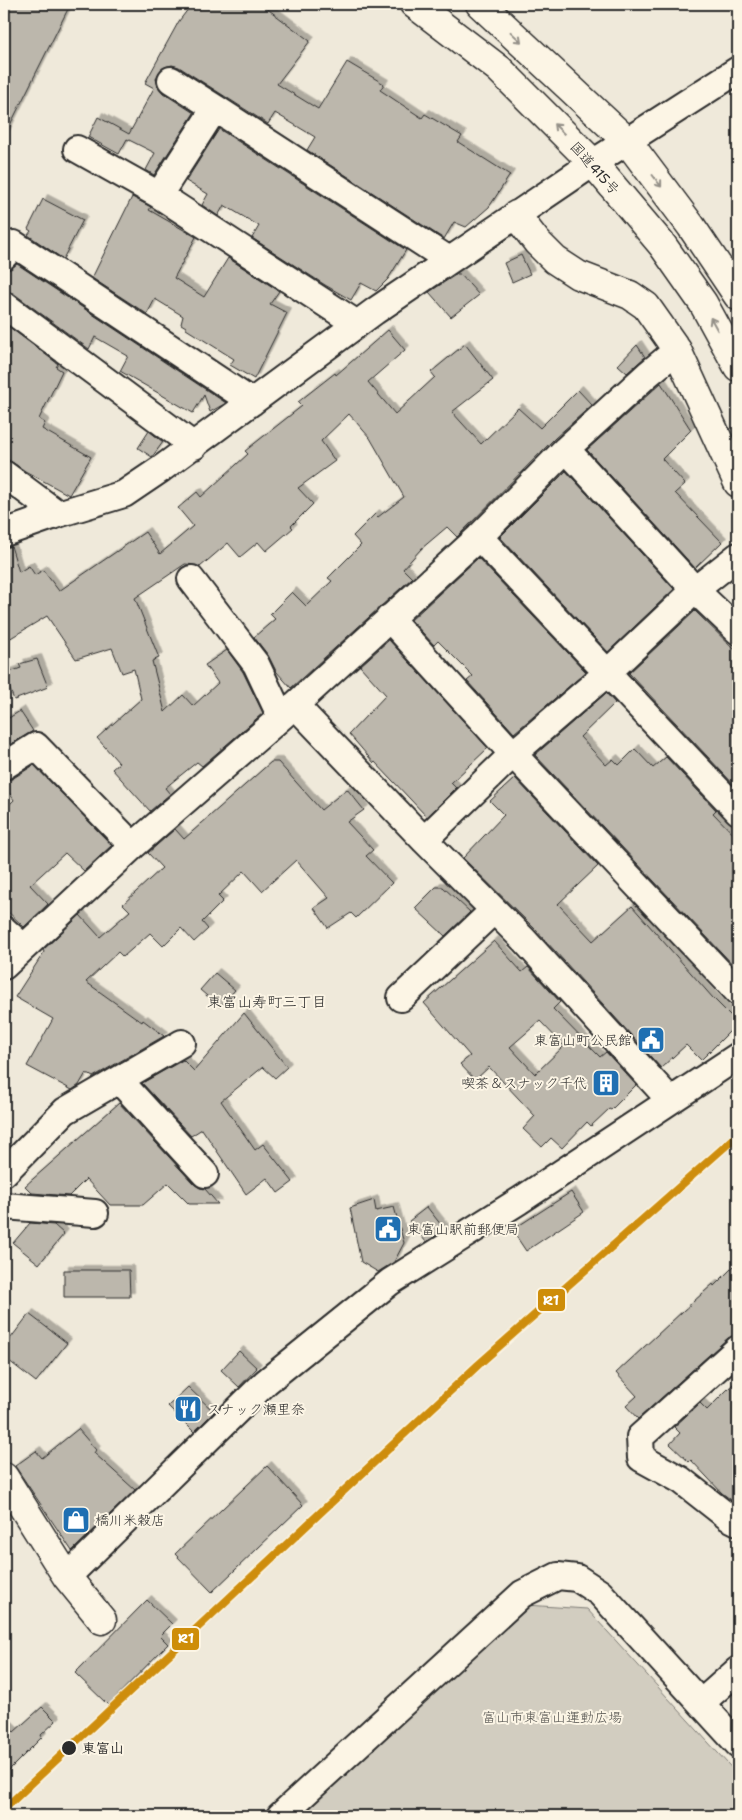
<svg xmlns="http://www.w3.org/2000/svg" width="742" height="1820" viewBox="0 0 742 1820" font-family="'Shantell Sans','Klee One',sans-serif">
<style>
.green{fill:#d2cdc0;stroke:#7e7c76}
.building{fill:#bcb7ac;stroke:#2b2b2b;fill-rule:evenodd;filter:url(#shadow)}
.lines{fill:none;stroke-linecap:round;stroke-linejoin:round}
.street-casing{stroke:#2b2b2b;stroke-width:30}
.secondary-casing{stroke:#2b2b2b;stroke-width:31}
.highway-casing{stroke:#2b2b2b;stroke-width:31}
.street{stroke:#fcf5e5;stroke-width:26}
.secondary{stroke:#fcf5e5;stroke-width:28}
.highway{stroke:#fcf5e5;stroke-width:28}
.rail-1-casing{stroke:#fcf5e5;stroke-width:11}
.rail-1{stroke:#ce8d09;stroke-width:8}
.oneway{stroke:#949088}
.stop-dot{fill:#2b2b2b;stroke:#fcf5e5;stroke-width:2}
.labels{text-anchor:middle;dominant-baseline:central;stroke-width:4;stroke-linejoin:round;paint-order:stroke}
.street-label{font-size:14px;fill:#2b2b2b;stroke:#fcf5e5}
.poi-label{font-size:14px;fill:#2b2b2b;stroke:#fcf5e5;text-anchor:start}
.park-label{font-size:14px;fill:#555450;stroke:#fcf5e5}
.stop-label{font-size:14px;font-weight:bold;fill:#2b2b2b;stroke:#fcf5e5;text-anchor:start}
.neighbourhood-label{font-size:15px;fill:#2b2b2b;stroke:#fcf5e5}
.line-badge{stroke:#fcf5e5;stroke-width:2}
.badge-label{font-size:14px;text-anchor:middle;font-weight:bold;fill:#fff}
</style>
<defs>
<filter id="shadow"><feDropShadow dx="4.5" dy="-4.5" stdDeviation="0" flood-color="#0004"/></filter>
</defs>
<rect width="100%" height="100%" fill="#efe9da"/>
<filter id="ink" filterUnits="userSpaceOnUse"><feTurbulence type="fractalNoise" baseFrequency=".02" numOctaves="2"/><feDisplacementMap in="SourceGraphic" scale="10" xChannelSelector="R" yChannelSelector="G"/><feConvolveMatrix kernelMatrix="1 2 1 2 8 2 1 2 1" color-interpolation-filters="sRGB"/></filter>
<g filter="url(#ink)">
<path class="green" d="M526,1605L587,1609L738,1775V1816H298Z"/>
<path class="building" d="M4,4H57L68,9L4,137Z
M192,4H261L310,41L277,84L318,109L347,62L384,84L380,90L422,118L425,114L462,136L458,142L510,175L489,207L466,227L454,222L444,239L307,150L315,137L275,113L268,124L179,67L172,65L165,67L159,72L156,79L158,86L163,93L194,113L154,175L146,170L155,153L127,139L119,154L88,137L98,117L129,134L154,88L145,83L179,21Z
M219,129L406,250L388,279L376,291L361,283L351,300L325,285L252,238L259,226L224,205L218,216L202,205L208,194L186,181Z
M132,197L151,207L149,210L196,237L174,278L204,297L228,258L279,291L270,304L287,313L254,379L230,365L234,359L186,329V327L181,324L183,316L155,299L147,314L92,278Z
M43,199L83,220L63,259L28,235L31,231L28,229Z
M521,255L530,274L512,282L504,263Z
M17,264L226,403L210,412L204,395L193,413L120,371L128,356L95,337L89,349L13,293L4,290V277L8,270Z
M457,274H460L479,295L451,317L429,292Z
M4,323L58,364L56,367L62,371L39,419L45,423L42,429L91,457L69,495L25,471L12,462L4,459Z
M388,330L405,350L368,382L395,414L435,377L431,372L465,344L493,380L452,412L481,444L518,408L540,428L578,390L592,405L555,438L457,537L447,527L421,549L403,569L412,578L291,688L276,671L268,655L254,637L275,619L270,614L292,592L306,606L332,581L328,578L361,545L353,536L375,514L378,517L404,497L370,438L349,414L321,441L335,461L298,488L313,504L291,526L293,528L266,551L258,542L240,557L228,543L200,567L196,565L185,564L135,598L159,658L152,661L165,712L183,695L193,706L218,683L205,665L227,650L243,672L263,713L202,766L197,762L165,788L170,794L150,811L112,769L119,763L97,738L141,699L134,669L122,673L112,648L76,659L47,616L9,639L4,626V548L11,546L19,572L29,566L35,575L43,570L59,591L145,532L160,554L193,526L178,508L197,492L201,497L248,454L245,451L302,406L298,402L335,373L336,375Z
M637,345L645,357L627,373L618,365Z
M661,383L691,430L662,459L685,484L675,493L722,542L695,568L587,450Z
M149,431L163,442L152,457L138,448Z
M566,471L674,589L608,652L500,537Z
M478,558L586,672L514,733L467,681L473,676L438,641L434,645L411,620Z
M695,611L738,653V789L629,673Z
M389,640L488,748L451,783L456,788L427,817L375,762L374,763L349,734L386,695L360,666Z
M37,659L48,687L14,700L4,674L21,668L19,664Z
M606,693L615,703L580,737L606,765L613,759L619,765L635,749L653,768L666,757L716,810L713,813L738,839V970L535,755Z
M20,711L33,731L4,748V721Z
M271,762H278L321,810L347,789L364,810L347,822L373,850L366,856L392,883L356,918L351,913L328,928L314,908L329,898L296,860L262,891L244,871L218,896L223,901L202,922L208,929L194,942L181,928L163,946L150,933L123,957L118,952L86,982L142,1022L143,1020L164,1036L93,1077L86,1073L79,1085L72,1090L27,1066L53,1019L15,997L44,952L43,950L80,915L100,937L130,911L123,904L162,868L148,853L175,829L184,839Z
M34,765L112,845L84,871L65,853L30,885L48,904L24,927L4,908V810L14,800L4,785V781L12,779Z
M515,778L598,866L558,904L593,941L632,906L713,998L738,1023L701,1060L686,1045L661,1068L535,929L463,858L504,815L490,801Z
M436,887H443L470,912L445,936L415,908Z
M494,941L522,972L528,967L560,1002L553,1009L600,1057L606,1052L636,1085L611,1110L609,1109L591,1126L587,1122L562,1148L551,1138L542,1147L523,1129L535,1116L489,1067L475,1080L460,1064L470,1056L424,1003ZM540,1021L564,1046L535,1074L510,1047Z
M215,973L235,990L220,1007L200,990Z
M244,1013L287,1067L275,1078L263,1067L221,1101L255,1150L263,1144L293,1182L278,1193L267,1178L246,1194L202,1129L191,1136L142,1083L183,1060L194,1071Z
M119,1103L194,1184L200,1188L205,1189L218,1204H189L168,1183L143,1205H110L86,1179L69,1196L32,1193L25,1186Z
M571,1192L584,1212L526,1251L512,1230Z
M374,1200L376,1211L394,1207L404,1243L394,1262L378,1272L361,1262L350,1208Z
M427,1207L445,1230L426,1242L409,1221Z
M30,1223L54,1225L64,1234L39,1264L13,1243Z
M738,1262V1334L728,1338L638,1419L626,1406L637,1396L616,1373L683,1311L713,1284L714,1286Z
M64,1270H129L130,1297H64Z
M29,1314L67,1343L36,1382L4,1357V1347Z
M239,1351L257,1368L239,1387L221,1370Z
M738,1379V1505L722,1493L691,1460L689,1462L670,1444L680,1433L674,1427L700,1403L707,1410Z
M188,1387L214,1412L194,1432L168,1406Z
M78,1429L96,1450L94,1453L135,1490L72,1551L15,1466L36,1451L42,1458Z
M267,1466L303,1505L212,1592L175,1554Z
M147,1600L172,1624L160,1636L168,1644L108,1705L75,1673Z
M42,1707L56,1721L41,1735L42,1737L4,1775V1722L14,1732Z"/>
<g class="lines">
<defs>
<path id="street" d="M215,108L449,260
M77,149L159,195L357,324
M159,195L215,108L171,80
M4,256L14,244L252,402
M4,305L194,446
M4,474L58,514
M4,533L58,514L124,494L161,469L375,311L593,163L738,70
M479,537L738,811
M738,556L695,590L738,631
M191,579L256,664L281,717
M389,618L513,754L607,673L695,590L566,449
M295,705L424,840L524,940L670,1100
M4,766L36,746L133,846
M424,840L513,754L738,992
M4,930L23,947
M4,966L133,846L295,705L479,537L566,449L648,374L677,350
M401,998L494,910
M119,1080L205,1174
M4,1173L65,1111L182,1043
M4,1206L95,1213
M738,1349L640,1437L641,1458L681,1480L728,1517L738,1522
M67,1577L266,1382L390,1282L519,1201L738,1056
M701,1703L738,1670
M280,1816L522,1594L558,1576L577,1578L600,1593L738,1744"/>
<path id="secondary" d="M4,1477L67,1577L102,1620"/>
<path id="highway" d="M414,4L499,69L593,163L663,246L703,303L738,367
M480,4L628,142L691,226L738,296
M516,215L537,242L555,260L578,275L630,295L646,306L677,350L738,483"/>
</defs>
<use href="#street" class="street-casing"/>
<use href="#secondary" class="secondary-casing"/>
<use href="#highway" class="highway-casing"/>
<use href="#street" class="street"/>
<use href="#secondary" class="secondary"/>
<use href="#highway" class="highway"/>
<defs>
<path id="rail-1" d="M4,1809L478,1365L738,1135"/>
</defs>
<use href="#rail-1" class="rail-1-casing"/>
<use href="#rail-1" class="rail-1"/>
</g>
<defs><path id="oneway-shaft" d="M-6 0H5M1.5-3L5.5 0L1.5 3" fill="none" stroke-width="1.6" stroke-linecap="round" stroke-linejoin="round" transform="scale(1.25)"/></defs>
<g class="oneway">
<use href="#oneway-shaft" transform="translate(516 37) rotate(43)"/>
<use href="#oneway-shaft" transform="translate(559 129) rotate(-135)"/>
<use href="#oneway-shaft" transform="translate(657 181) rotate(53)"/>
<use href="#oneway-shaft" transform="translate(714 324) rotate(-119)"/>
</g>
</g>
<defs>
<symbol id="civic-square" viewBox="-11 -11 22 22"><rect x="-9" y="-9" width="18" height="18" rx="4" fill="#1f6fb2" stroke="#fcf5e5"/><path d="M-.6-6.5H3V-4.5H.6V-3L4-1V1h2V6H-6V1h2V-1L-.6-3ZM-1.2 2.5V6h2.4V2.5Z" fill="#fff"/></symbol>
<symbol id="building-square" viewBox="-11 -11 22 22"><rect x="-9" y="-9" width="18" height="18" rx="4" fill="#1f6fb2" stroke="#fcf5e5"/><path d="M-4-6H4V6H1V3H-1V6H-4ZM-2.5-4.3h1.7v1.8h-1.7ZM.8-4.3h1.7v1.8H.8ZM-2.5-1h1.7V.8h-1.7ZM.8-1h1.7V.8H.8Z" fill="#fff"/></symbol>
<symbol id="restaurant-square" viewBox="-11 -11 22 22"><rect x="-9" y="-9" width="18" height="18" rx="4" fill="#1f6fb2" stroke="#fcf5e5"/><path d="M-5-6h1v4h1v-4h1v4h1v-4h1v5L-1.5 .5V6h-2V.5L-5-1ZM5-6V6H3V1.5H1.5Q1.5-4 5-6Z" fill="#fff"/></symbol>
<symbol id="shop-square" viewBox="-11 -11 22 22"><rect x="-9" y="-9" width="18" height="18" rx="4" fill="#1f6fb2" stroke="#fcf5e5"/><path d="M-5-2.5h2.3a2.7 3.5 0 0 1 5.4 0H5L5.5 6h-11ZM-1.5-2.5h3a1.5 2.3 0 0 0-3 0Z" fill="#fff"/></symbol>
</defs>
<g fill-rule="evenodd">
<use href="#civic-square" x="635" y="1024" width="32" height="32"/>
<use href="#building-square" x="590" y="1067" width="32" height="32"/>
<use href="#civic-square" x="372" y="1213" width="32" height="32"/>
<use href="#restaurant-square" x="172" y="1393" width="32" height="32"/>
<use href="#shop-square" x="60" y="1504" width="32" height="32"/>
</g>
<circle class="stop-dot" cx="69" cy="1748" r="8"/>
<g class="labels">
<g class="street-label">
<text transform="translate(595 168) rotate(48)">国道415号</text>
</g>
<g class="poi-label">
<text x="632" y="1040" text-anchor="end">東富山町公民館</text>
<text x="587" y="1083" text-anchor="end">喫茶＆スナック千代</text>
<text x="407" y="1229">東富山駅前郵便局</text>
<text x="207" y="1409">スナック瀬里奈</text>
<text x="95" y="1520">橋川米穀店</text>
</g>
<g class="park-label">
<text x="552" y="1717">富山市東富山運動広場</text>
</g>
<g class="stop-label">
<text x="82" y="1748">東富山</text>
</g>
<g class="neighbourhood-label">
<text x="267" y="1002">東富山寿町三丁目</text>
</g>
</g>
<g class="line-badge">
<rect x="537" y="1288" width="29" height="24" rx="5" fill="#ce8d09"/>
<rect x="171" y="1627" width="29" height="24" rx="5" fill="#ce8d09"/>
</g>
<g class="badge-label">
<text x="551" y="1305">R1</text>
<text x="186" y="1643">R1</text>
</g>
<rect width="742" height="1820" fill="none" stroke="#fcf5e5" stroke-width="20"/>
<rect x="10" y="10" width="722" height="1800" fill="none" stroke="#2b2b2b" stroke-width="2" filter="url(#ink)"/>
</svg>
